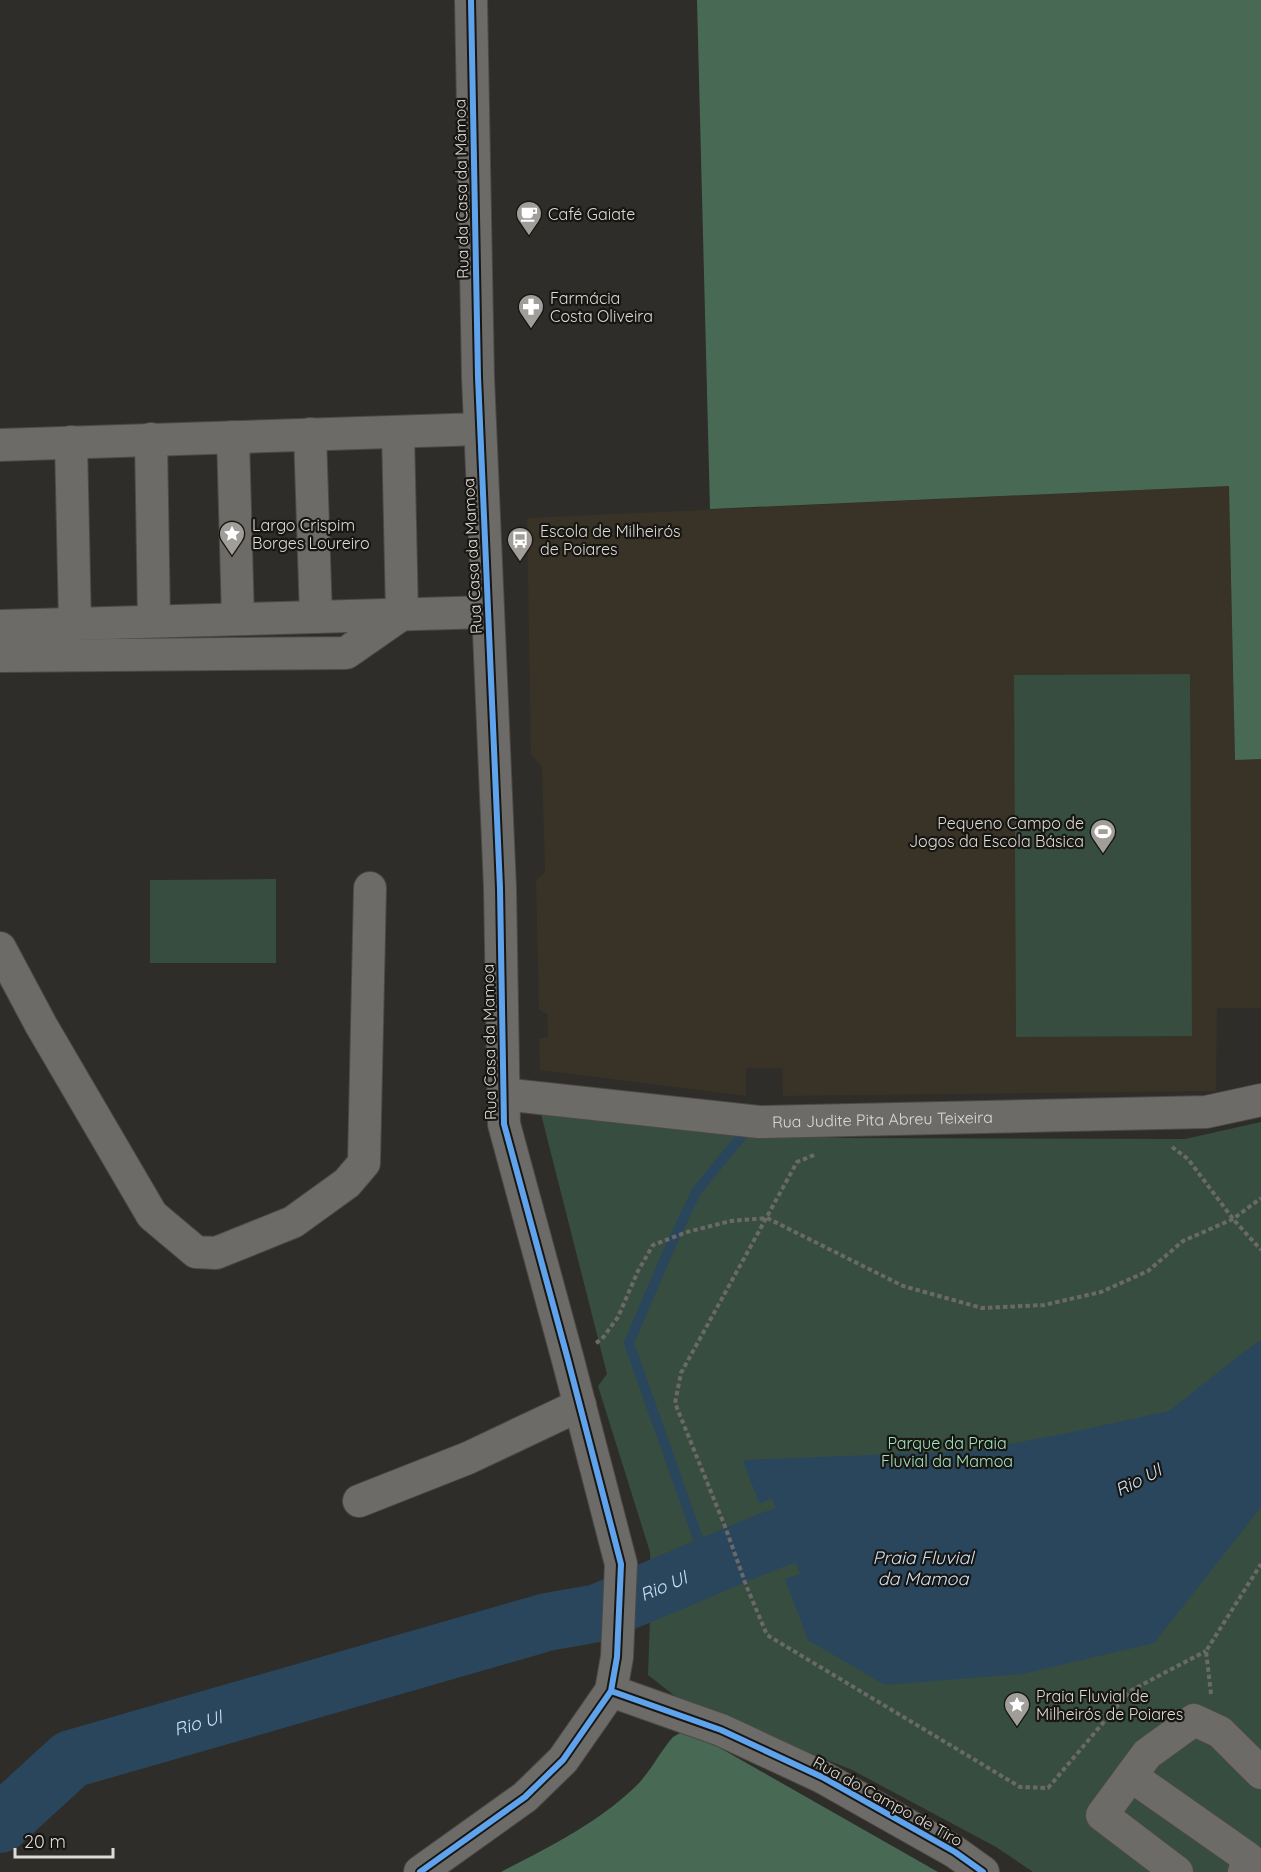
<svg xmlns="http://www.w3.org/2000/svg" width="1261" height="1872" viewBox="0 0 1261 1872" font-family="Quicksand,sans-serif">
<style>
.built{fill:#393226}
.green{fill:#364d3f}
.forest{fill:#486a55}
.water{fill:#2a465d}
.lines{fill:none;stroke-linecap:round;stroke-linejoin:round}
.stream{stroke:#2a465d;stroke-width:10}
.river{stroke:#2a465d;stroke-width:58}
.minor-casing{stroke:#4b4946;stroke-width:34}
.path{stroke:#6b6967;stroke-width:4;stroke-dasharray:4.5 3;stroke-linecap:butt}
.minor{stroke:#6c6b68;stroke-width:32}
.cycleway-casing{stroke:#181613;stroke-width:10}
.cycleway{stroke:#60a3ed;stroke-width:6}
.labels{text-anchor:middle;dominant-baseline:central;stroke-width:4.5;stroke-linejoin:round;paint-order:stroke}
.street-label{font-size:16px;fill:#dedbd6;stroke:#181613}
.poi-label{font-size:16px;fill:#dedbd6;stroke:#181613;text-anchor:start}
.park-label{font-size:16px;fill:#a1e4bd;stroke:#181613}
.water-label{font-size:18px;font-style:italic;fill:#cee2f6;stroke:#181613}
</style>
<rect width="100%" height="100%" fill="#2f2d29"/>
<path class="built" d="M1229,486L1235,759H1261V1008H1217L1216,1091L783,1096L782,1068H746V1096L540,1070L539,1039L548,1036L547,1014L539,1010L536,880L545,872L542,767L531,755L527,518Z"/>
<path class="green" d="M1190,674L1192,1036L1016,1037L1014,675Z
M276,879V963H150V880Z
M541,1114L730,1132L844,1138L1185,1139L1261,1122V1872H1033L996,1847L852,1770L680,1700L648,1675L651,1591L650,1552L598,1386L607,1374Z"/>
<path class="forest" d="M697,0H1261V759L1235,760L1229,486L710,509Z
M682,1732L699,1736L938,1872H501C547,1848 596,1824 634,1788C650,1773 659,1753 673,1737Z"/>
<path class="water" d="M1261,1340V1507L1154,1643L1022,1674L885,1685L808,1640L785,1579L800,1574L790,1546L774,1552L767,1533L784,1525L772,1499L759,1503L743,1460L975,1451L1077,1431L1169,1411L1245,1351Z"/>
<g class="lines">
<path class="stream" d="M708,1567L629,1343L666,1256L696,1192L744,1133"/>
<path class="river" id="s1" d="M0,1824L71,1759L547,1622L598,1613L769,1541L846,1516"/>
<defs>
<g id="minor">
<path d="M310,434L316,617"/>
<path d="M233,437L238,619"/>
<path d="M151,439L154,621"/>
<path d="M71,442L75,624"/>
<path d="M0,445L480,429"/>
<path d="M0,626L488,612"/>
<path d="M0,656L346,653L402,614L398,432"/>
<path d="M0,948L41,1025L152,1215L196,1252L216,1253L293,1222L347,1183L364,1163L370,888"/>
<path id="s2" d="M503,1094L759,1122L1206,1112L1261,1100"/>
<path d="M359,1501L468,1458L580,1405"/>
<path d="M611,1691L721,1730L822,1777L955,1852L983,1872"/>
<path d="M1131,1776L1248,1858L1244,1872"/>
<path d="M420,1872L525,1797L563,1760L611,1691L617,1657L621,1564L568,1360L504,1124L500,888L478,377L471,0"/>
<path d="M1177,1872L1102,1815L1147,1754L1194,1720L1220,1732L1261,1773"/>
</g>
</defs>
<use href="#minor" class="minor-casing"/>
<path class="path" d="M1172,1147L1188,1159L1233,1219L1261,1250
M814,1155L797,1162L681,1373L675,1403L726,1529L746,1585L767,1635L1020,1787L1048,1788L1130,1691L1206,1651
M596,1343L602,1339L618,1317L638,1271L653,1245L687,1232L731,1221L767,1218L903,1286L982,1308L1044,1305L1101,1292L1148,1271L1183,1241L1233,1219L1261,1198
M1211,1694L1206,1651L1261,1564"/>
<use href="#minor" class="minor"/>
<defs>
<path id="cycleway" d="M611,1691L721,1730L822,1777L955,1852L983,1872
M420,1872L525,1797L563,1760L611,1691L617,1657L621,1564L568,1360L504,1124L500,888L478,377L471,0"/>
</defs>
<use href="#cycleway" class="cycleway-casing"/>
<use href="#cycleway" class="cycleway"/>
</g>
<defs>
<symbol id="cafe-pin" viewBox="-11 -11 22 30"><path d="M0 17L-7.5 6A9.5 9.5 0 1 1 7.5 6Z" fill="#a19e99" stroke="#181613"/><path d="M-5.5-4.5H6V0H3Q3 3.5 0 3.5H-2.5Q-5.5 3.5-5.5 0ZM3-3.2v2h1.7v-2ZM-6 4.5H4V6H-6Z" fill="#fff"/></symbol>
<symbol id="pharmacy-pin" viewBox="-11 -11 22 30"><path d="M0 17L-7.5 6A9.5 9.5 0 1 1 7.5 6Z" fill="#a19e99" stroke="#181613"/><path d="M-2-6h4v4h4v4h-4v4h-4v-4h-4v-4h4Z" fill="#fff"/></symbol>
<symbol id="sight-pin" viewBox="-11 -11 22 30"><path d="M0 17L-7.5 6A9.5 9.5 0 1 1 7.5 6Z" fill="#a19e99" stroke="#181613"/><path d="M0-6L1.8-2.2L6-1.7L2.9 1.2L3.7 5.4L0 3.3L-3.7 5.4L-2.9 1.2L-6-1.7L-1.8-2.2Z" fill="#fff"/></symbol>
<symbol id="bus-pin" viewBox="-11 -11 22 30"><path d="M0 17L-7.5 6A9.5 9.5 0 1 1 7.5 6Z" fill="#a19e99" stroke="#181613"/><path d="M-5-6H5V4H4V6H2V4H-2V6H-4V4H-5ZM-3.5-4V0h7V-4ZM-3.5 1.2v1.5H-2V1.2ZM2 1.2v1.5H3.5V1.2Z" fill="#fff"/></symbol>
<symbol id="stadium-pin" viewBox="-11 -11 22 30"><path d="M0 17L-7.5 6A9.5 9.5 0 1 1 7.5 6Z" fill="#a19e99" stroke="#181613"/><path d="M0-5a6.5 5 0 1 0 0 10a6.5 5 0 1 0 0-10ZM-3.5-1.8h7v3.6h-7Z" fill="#fff"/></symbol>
</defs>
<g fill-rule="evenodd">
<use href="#cafe-pin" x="514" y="199" width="30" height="40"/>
<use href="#pharmacy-pin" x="516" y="292" width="30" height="40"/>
<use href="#sight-pin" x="217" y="519" width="30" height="40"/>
<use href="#bus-pin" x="505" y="525" width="30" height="40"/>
<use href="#stadium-pin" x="1088" y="817" width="30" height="40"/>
<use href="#sight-pin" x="1002" y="1690" width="30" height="40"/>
</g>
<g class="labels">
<g class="street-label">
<text transform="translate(461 189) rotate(-91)">Rua da Casa da Mâmoa</text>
<text transform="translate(472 556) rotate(-93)">Rua Casa da Mamoa</text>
<text transform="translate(489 1042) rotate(-91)">Rua Casa da Mamoa</text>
<text stroke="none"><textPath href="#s2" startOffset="381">Rua Judite Pita Abreu Teixeira</textPath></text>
<text transform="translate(888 1801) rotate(29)">Rua do Campo de Tiro</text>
</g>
<g class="poi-label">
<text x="548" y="214">Café Gaiate</text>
<text x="550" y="298">Farmácia<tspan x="550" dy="18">Costa Oliveira</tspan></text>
<text x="252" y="525">Largo Crispim<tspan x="252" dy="18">Borges Loureiro</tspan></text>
<text x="540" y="531">Escola de Milheirós<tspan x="540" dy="18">de Poiares</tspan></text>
<text x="1084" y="823" text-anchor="end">Pequeno Campo de<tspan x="1084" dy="18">Jogos da Escola Básica</tspan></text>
<text x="1036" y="1696">Praia Fluvial de<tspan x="1036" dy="18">Milheirós de Poiares</tspan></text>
</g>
<g class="park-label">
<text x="947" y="1443">Parque da Praia<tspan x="947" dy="18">Fluvial da Mamoa</tspan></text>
</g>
<g class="water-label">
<text transform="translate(1138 1480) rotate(-27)">Rio Ul</text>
<text x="923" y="1557">Praia Fluvial<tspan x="923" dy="21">da Mamoa</tspan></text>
<text stroke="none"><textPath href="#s1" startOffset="714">Rio Ul</textPath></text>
<text stroke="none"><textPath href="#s1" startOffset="228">Rio Ul</textPath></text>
</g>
</g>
<path d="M15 1848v9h98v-9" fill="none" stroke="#dedbd6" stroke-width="3"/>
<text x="24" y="1848" font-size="18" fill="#dedbd6" stroke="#181613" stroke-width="4.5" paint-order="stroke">20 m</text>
</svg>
